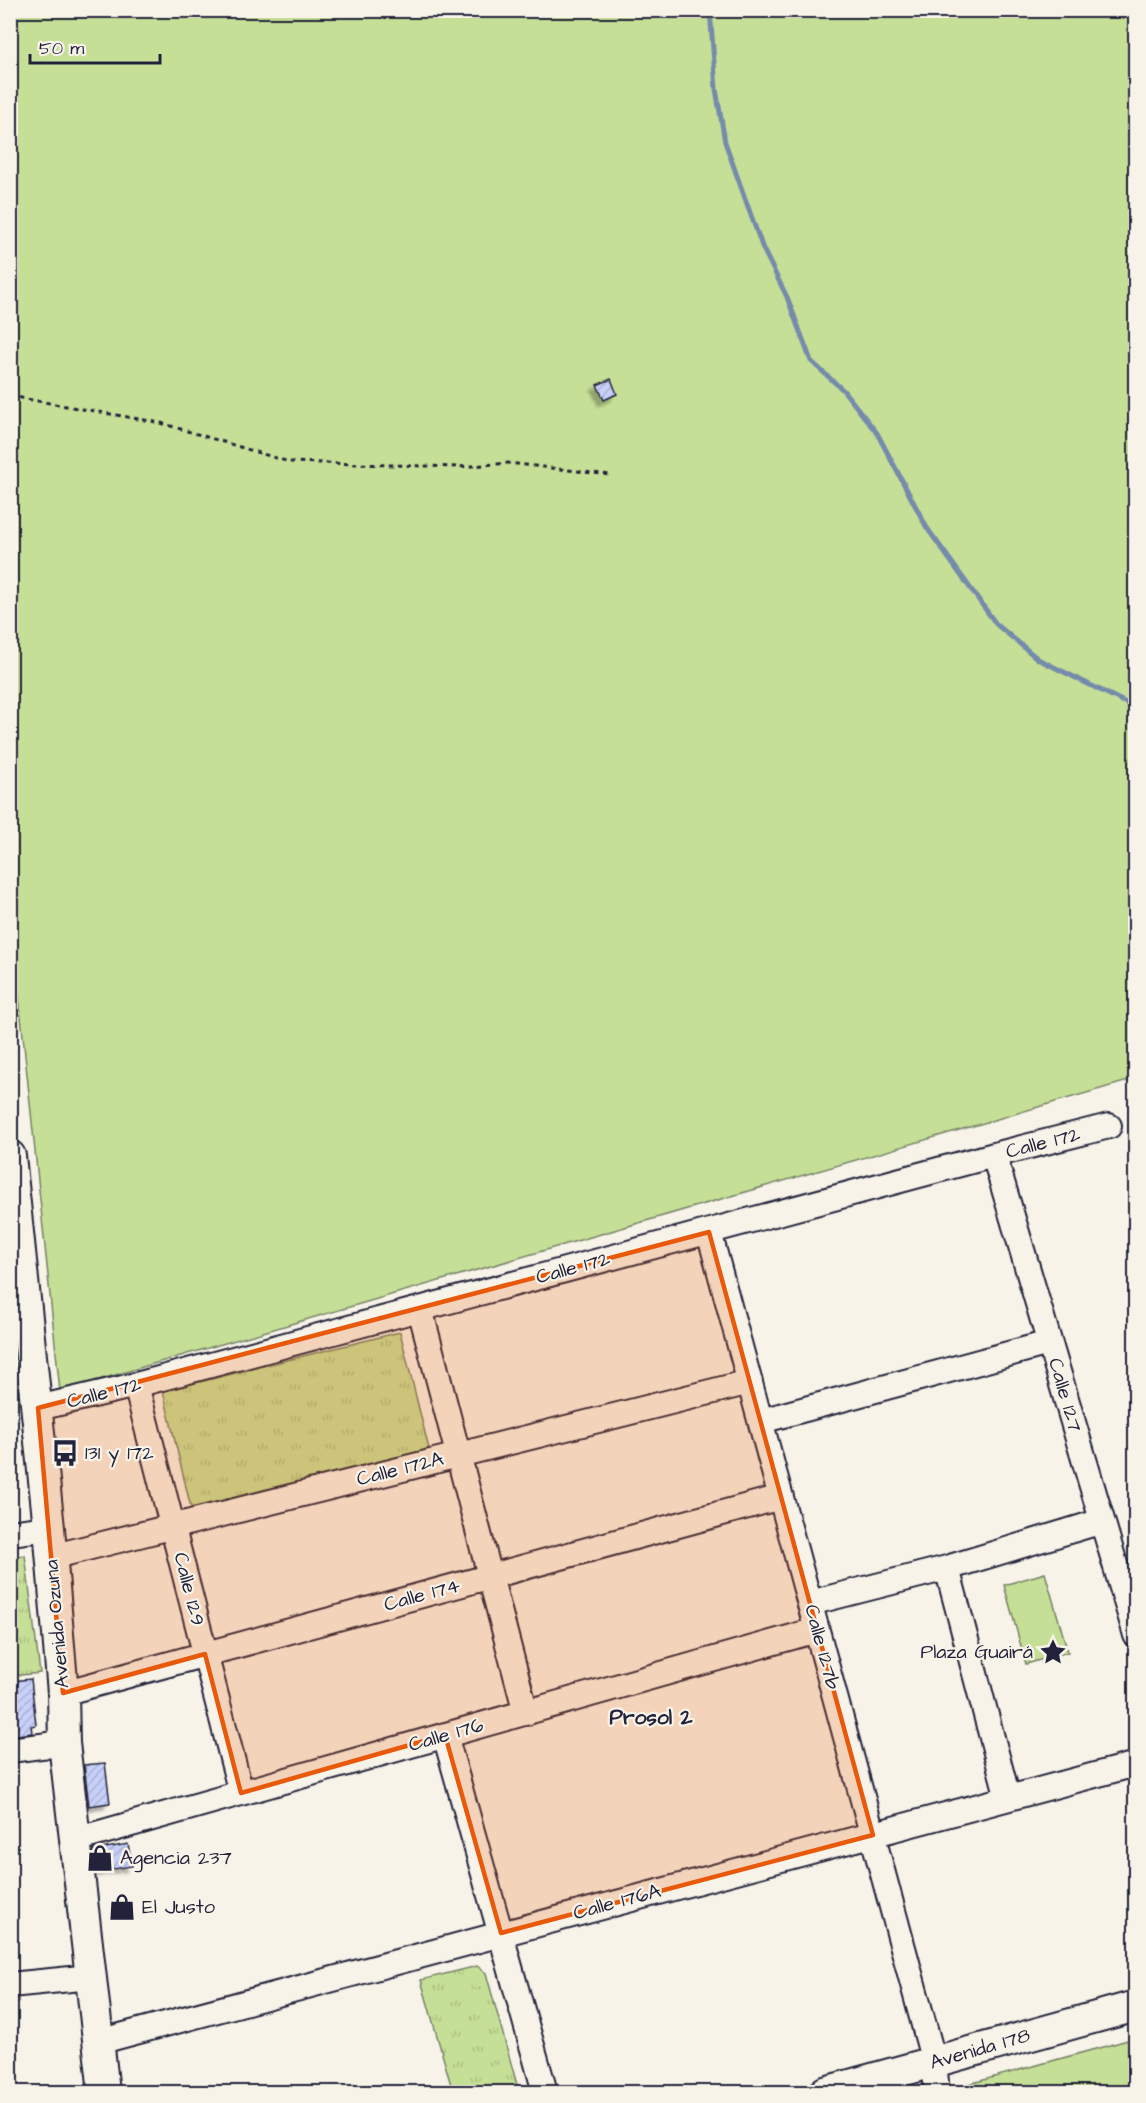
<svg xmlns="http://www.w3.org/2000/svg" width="1146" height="2103" viewBox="0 0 1146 2103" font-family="'Architects Daughter',sans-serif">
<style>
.green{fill:#c6df96;stroke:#748068;stroke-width:1.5}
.park{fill:url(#park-tufts);stroke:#748068;stroke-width:1.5}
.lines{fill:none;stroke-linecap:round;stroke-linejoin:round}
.stream{stroke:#758bab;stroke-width:5}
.building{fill:url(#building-hatch);stroke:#22223b;stroke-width:1.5;filter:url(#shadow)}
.minor-casing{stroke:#22223b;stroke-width:28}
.major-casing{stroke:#22223b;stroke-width:34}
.path{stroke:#22223b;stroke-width:3;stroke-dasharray:4.5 4.5;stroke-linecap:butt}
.minor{stroke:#f7f3e8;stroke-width:24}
.major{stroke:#f7f3e8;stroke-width:30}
.marked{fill:#e8590c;fill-opacity:0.2;stroke:#e8590c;stroke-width:4.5;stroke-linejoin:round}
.labels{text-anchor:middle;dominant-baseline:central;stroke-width:4.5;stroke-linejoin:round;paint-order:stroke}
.street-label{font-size:20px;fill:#22223b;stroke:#f7f3e8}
.poi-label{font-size:20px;fill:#22223b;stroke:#f7f3e8;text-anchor:start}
.neighbourhood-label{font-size:21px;font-weight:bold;fill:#22223b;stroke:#f7f3e8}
</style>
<defs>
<pattern id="park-tufts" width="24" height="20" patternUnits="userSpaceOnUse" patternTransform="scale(1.5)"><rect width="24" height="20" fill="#c6df96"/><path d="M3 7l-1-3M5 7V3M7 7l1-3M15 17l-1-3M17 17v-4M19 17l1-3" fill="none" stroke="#aabf82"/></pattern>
<pattern id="building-hatch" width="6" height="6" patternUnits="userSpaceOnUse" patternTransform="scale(1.5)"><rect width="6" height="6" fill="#c7d0f8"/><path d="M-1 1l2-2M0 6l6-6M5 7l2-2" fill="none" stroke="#abb2d6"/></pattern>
<filter id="shadow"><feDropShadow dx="-5.5" dy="5.5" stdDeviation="1.5" flood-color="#0004"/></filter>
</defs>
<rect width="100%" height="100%" fill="#f7f3e8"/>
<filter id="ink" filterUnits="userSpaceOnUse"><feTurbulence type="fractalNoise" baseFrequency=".0167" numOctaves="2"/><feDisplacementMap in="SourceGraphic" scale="12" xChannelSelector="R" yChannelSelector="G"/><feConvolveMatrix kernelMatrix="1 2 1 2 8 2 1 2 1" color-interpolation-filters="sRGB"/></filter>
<g filter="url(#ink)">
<path class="green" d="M10,11H1135V1079L60,1391L10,911Z
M1045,1573L1068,1652L1026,1664L1004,1585Z
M1135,2038V2092H940Z"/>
<path class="park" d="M400,1332L429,1449L191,1508L163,1391Z
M25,1555L40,1673L11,1676V1557Z
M477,1966L486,1973L519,2092H453L421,1980Z"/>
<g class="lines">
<path class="stream" d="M710,10L716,89L725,142L763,249L787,297L811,361L843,390L877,433L927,528L996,624L1038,659L1136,708"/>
</g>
<path class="building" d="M611,379L617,394L604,400L597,385Z
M31,1679L36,1725L31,1726L32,1733L10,1736V1681Z
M105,1763L110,1803L89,1806L84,1765Z
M128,1844L132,1866L96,1872L94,1850Z"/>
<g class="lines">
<defs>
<path id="minor" d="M994,1155L1136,1635
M709,1232L934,2062L937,2092
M420,1309L526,1713
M136,1385L241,1793
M38,1408L136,1385L994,1155L1109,1126
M761,1421L1049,1343
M10,1533L49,1528
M51,1557L750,1382
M947,1568L1008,1798
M810,1603L947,1568L1102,1521
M63,1693L781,1497
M445,1735L545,2092
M10,1750L64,1743
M75,1840L817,1630
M10,1985L91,1977
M98,2042L1136,1764"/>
<path id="major" d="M10,1156L49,1528L63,1693L64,1743L104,2092
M825,2092L1136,2006"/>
</defs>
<use href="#minor" class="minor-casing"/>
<use href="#major" class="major-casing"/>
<path class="path" d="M10,396L161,423L289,462L459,467L509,463L610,475"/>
<use href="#minor" class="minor"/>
<use href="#major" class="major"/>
</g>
</g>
<path class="marked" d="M709,1232L873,1835L501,1933L445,1735L241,1793L205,1654L63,1693L38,1408Z"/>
<defs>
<symbol id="bus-bare" viewBox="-9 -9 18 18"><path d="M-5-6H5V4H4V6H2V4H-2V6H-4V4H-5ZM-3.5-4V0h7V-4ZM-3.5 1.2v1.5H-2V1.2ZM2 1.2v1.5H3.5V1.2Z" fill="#22223b" stroke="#f7f3e8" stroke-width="2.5" paint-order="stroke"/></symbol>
<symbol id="sight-bare" viewBox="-9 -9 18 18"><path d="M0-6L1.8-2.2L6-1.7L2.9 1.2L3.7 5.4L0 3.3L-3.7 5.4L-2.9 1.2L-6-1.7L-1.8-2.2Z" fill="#22223b" stroke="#f7f3e8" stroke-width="2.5" paint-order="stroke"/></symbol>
<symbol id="shop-bare" viewBox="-9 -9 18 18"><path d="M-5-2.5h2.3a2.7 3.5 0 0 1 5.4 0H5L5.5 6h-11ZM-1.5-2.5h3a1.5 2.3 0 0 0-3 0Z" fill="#22223b" stroke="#f7f3e8" stroke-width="2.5" paint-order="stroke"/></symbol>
</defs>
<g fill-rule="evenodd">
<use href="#bus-bare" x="46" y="1434" width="38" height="38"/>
<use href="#sight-bare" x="1034" y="1633" width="38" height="38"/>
<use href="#shop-bare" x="81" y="1839" width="38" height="38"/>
<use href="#shop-bare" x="103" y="1888" width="38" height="38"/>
</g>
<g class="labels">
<g class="street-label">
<text transform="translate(1043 1143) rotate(-14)">Calle 172</text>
<text transform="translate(573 1268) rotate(-15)">Calle 172</text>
<text transform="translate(104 1393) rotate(-14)">Calle 172</text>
<text transform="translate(1065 1395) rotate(74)">Calle 127</text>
<text transform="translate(400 1469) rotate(-14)">Calle 172A</text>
<text transform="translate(189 1589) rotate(76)">Calle 129</text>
<text transform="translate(422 1595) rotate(-15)">Calle 174</text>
<text transform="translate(57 1624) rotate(-95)">Avenida Ozuna</text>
<text transform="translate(822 1647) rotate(75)">Calle 127b</text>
<text transform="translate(446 1735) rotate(-16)">Calle 176</text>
<text transform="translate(617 1902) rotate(-15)">Calle 176A</text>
<text transform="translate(980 2049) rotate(-16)">Avenida 178</text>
</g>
<g class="poi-label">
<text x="85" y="1453">131 y 172</text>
<text x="1033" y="1652" text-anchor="end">Plaza Guairá</text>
<text x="120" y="1858">Agencia 237</text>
<text x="142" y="1907">El Justo</text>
</g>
<g class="neighbourhood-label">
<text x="651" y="1717">Prosol 2</text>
</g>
</g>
<rect width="1146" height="2103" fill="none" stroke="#f7f3e8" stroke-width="36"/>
<rect x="18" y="18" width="1110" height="2067" fill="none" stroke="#22223b" stroke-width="2" filter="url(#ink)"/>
<path d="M30 54v9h130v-9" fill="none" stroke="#22223b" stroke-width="3"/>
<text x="39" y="54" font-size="18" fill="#22223b" stroke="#f7f3e8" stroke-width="4.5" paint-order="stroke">50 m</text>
</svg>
